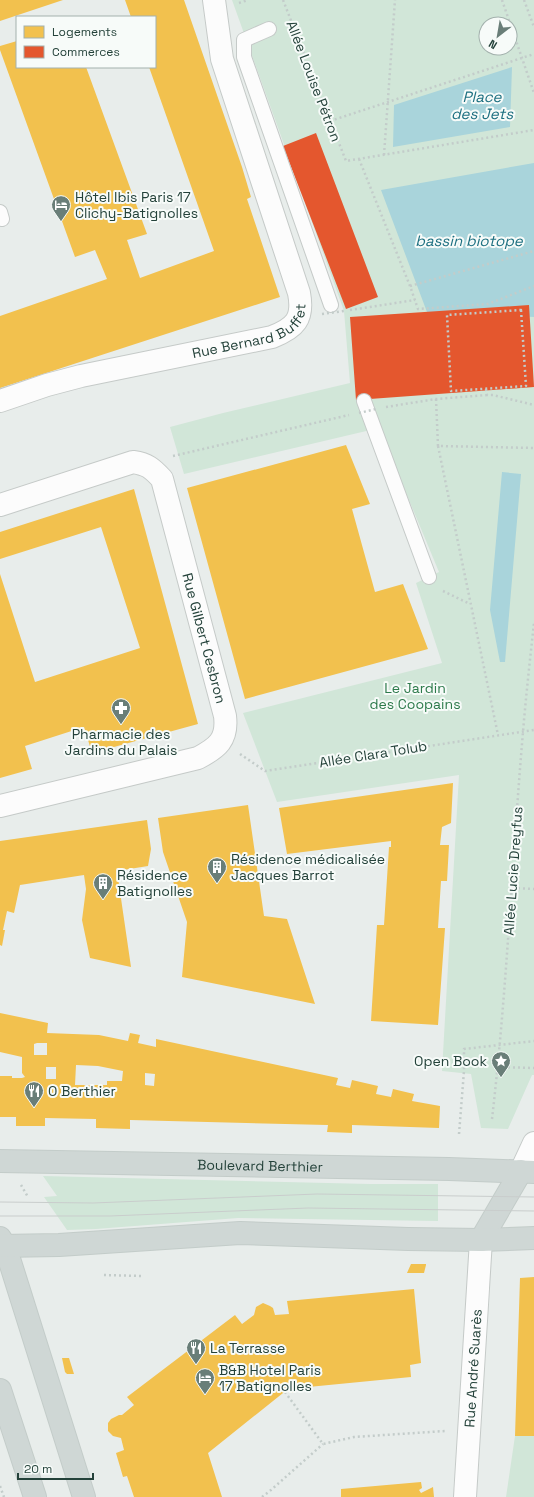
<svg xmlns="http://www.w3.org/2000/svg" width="534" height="1497" viewBox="0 0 534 1497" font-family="'Space Grotesk',sans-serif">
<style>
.green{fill:#d1e6d8;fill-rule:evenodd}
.water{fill:#a9d4db}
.homes{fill:#f2c14e;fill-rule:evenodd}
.shops{fill:#e4572e}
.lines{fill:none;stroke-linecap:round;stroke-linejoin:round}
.lane-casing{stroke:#c5cac8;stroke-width:16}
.street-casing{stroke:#c5cac8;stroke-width:24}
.primary-casing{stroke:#c3ccc9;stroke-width:24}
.path{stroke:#c3ccca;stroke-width:2.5;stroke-dasharray:2 3;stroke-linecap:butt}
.lane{stroke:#fcfcfc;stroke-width:14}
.street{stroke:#fcfcfc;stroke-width:22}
.primary{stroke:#cfd7d5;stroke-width:22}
.tram{stroke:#c9cdcc;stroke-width:1}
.path-bridge{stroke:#c3ccca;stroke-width:2.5;stroke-dasharray:2 3;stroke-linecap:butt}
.labels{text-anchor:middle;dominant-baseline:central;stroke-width:4;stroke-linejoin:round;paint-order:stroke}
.street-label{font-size:14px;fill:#24423a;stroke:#f7fbf9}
.poi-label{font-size:14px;fill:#24423a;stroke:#f7fbf9;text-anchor:start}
.park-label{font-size:14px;fill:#2d7a4b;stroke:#f7fbf9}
.water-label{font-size:15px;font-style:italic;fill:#1c6f80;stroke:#f7fbf9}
</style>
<rect width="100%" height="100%" fill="#e8edeb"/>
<path class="green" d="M232,0H534V1075H532L508,1129L481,1128L471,1074L442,1071L459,775L277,802L243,713L442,663L416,583L439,572L379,428L184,474L170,427L223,413L350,383L344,311ZM486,24H510V48H486Z
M43,1176L370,1184H438V1221L238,1218L96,1229L67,1230L44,1197L57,1196Z
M515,1436H534V1497H506Z"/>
<path class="water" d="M512,67L510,127L393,147L394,105Z
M534,163V317L427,312L381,190Z
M502,472L521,474L505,662H500L490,610Z"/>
<path class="homes" d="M0,0H63L0,21Z
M125,0H184L242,167L251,197L247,199L280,297L0,388V316L107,279L95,250L75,257L0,50V46L17,41V67H86L147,234L127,240L140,278L214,251L149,67H155V17H131Z
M346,445L370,504L352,509L375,592L403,584L428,649L245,699L187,488Z
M134,489L198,724L92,753L84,727L25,746L32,769L0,778V574L35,682L140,648L101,527L0,559V532Z
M453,783L451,823L442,827L440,845H449L447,881H441L438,928H445L438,1025L371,1021L377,925H384L389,847H391V841L287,854L279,808Z
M248,805L264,916L287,919L315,1004L182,977L187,922L163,852L158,818Z
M147,820L151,849L148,866L117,871L131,967L90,958L82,920L86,889L84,875L20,885L14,913L7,911L3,930H5L2,946L0,945V841Z
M0,1013L48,1023L47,1033L99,1035L128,1041L130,1033L140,1035L138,1043L156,1047V1039L338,1078L336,1085L350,1088L352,1080L378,1086L376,1094L391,1097L393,1089L414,1094L412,1101L440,1106L439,1128L352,1125V1133L327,1132L328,1125H327L130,1120V1129L96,1128V1119L45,1118V1126H16V1117H0V1076H12V1078H22L25,1077L22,1073V1057L0,1052ZM37,1043H47V1055H34V1044ZM76,1065L98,1066L123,1071L122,1081H107V1085H75ZM46,1067H56V1079H46ZM145,1073L155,1074L154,1086L145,1085Z
M411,1264H426V1265L424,1273H407Z
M534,1277V1436H515L520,1278Z
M414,1289L421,1363L410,1365L411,1377L298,1388L292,1393L288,1389L208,1453L222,1497H134L127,1476L123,1477L116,1453L124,1450L121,1438L113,1436L108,1431V1423L111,1419L119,1415H122L134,1405L127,1397L235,1315L242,1324L254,1315L256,1307L263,1303L270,1306L273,1308L275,1315L289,1314L287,1301Z
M62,1358H69L74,1374H67L65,1372Z
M421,1482L422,1488L419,1490L421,1493L433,1487L434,1497H341V1489Z"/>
<path class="shops" d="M316,133L378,297L346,309L283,146Z
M529,305L534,387L356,400L350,317Z"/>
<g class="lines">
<defs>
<path id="lane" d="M269,29L244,40V57L331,305
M0,212L2,219
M364,401L429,577"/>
<g id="street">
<path id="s1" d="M0,401L47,385L81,376L272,337C295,328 304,319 299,293L222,59L214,0"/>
<path id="s2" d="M0,505L133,462C147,464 152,468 162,479L225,716C228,740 217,748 198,758L0,806"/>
<path d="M521,1171L534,1143"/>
<path id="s3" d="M465,1497L481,1240"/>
</g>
<g id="primary">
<path id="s4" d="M0,1161L449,1169L534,1172"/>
<path d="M0,1238L5,1246L84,1497"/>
<path d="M481,1240L521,1171"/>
<path d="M0,1246L59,1245L240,1233L408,1239L481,1240L534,1238"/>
<path d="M0,1390L35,1497"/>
</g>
</defs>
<use href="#lane" class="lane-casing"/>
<use href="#street" class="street-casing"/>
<use href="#primary" class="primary-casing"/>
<path class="path" d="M283,0L346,161L534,130
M502,0L534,93
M524,0L534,27
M239,3L248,0
M330,121L534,54
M384,155L395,0
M359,159L410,286L418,309L488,304L534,286
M410,286L534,251
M350,310L415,300
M521,310L526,386L451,391L447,315Z
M486,389L487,395H493L534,405
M436,399L438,446L534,448
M386,407L436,399L487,395
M438,446L498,735
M173,456L349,415
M443,591L470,604
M240,754L265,771L534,730
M513,888L534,889
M498,1067L534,1068
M492,1119C507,990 512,861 523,732C526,696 530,659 534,623
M459,1134L464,1071V1049L534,1041
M21,1185L28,1197
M104,1275L142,1276
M285,1392L323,1444L354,1437L445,1431
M0,1486L4,1497
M262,1497L271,1490L323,1444"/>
<use href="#lane" class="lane"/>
<use href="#street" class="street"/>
<use href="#primary" class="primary"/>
<path class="tram" d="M0,1202L93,1203L317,1194L534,1197
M0,1216H110L308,1208L534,1211"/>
<path class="path-bridge" d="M322,314L344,311
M359,413L376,409"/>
</g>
<defs>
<symbol id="hotel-pin" viewBox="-11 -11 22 30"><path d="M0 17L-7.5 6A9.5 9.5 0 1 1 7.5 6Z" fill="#697e78" stroke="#f7fbf9"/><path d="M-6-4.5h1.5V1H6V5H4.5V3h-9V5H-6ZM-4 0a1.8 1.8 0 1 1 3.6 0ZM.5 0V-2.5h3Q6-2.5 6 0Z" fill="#fff"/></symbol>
<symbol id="pharmacy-pin" viewBox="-11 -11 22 30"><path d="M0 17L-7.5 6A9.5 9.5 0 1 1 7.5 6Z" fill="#697e78" stroke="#f7fbf9"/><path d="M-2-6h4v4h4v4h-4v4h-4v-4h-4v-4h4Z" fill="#fff"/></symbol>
<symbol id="building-pin" viewBox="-11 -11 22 30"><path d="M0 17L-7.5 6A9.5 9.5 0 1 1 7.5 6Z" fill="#697e78" stroke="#f7fbf9"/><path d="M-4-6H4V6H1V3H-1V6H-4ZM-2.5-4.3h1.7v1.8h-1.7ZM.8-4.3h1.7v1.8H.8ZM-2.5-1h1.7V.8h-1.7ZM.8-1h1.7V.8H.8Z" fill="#fff"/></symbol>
<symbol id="sight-pin" viewBox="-11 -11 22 30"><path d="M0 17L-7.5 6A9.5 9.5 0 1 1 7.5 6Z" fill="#697e78" stroke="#f7fbf9"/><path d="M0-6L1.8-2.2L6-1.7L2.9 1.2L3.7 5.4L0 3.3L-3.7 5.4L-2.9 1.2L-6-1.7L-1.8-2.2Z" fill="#fff"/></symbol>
<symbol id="restaurant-pin" viewBox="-11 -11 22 30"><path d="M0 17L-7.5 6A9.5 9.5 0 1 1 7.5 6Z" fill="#697e78" stroke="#f7fbf9"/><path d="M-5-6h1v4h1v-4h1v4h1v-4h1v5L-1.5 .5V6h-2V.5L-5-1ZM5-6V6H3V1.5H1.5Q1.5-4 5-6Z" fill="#fff"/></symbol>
</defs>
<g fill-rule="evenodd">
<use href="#hotel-pin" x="50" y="194" width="22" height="30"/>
<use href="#pharmacy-pin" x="110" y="697" width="22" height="30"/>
<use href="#building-pin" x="206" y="856" width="22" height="30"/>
<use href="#building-pin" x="92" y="872" width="22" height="30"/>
<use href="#sight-pin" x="490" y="1050" width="22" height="30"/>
<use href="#restaurant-pin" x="23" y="1080" width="22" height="30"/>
<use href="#restaurant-pin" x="185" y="1337" width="22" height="30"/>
<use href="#hotel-pin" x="194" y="1367" width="22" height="30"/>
</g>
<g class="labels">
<g class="street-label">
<text transform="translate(314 81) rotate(69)">Allée Louise Pétron</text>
<text stroke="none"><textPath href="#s1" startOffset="263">Rue Bernard Buffet</textPath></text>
<text stroke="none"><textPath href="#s2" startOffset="339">Rue Gilbert Cesbron</textPath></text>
<text transform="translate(373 754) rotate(-9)">Allée Clara Tolub</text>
<text transform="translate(513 871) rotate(-86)">Allée Lucie Dreyfus</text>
<text stroke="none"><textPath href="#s4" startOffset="260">Boulevard Berthier</textPath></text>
<text stroke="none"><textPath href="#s3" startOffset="129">Rue André Suarès</textPath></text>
</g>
<g class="poi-label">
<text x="75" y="197">Hôtel Ibis Paris 17<tspan x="75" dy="16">Clichy-Batignolles</tspan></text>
<text x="121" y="734" text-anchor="middle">Pharmacie des<tspan x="121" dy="16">Jardins du Palais</tspan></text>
<text x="231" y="859">Résidence médicalisée<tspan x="231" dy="16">Jacques Barrot</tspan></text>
<text x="117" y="875">Résidence<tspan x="117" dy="16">Batignolles</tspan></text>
<text x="487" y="1061" text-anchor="end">Open Book</text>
<text x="48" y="1091">O Berthier</text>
<text x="210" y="1348">La Terrasse</text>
<text x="219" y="1370">B&amp;B Hotel Paris<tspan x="219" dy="16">17 Batignolles</tspan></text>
</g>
<g class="park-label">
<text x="415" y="688">Le Jardin<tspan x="415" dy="16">des Coopains</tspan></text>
</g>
<g class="water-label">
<text x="482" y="96">Place<tspan x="482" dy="17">des Jets</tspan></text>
<text x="469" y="240">bassin biotope</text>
</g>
</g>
<rect x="16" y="16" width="140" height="52" fill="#f7fbf9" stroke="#a3b1ad"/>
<rect x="24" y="26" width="20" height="12" fill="#f2c14e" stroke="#a3b1ad"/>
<text x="52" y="36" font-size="12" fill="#24423a">Logements</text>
<rect x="24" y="46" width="20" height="12" fill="#e4572e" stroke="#a3b1ad"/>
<text x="52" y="56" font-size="12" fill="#24423a">Commerces</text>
<g transform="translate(498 36) rotate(211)"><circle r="19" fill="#f7fbf9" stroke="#a3b1ad"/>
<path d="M0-3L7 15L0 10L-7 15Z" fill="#697e78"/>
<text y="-6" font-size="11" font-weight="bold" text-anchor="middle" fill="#24423a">N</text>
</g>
<path d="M18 1473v6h75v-6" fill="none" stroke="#24423a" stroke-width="2"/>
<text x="24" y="1473" font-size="12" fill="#24423a" stroke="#f7fbf9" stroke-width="3" paint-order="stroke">20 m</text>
</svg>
